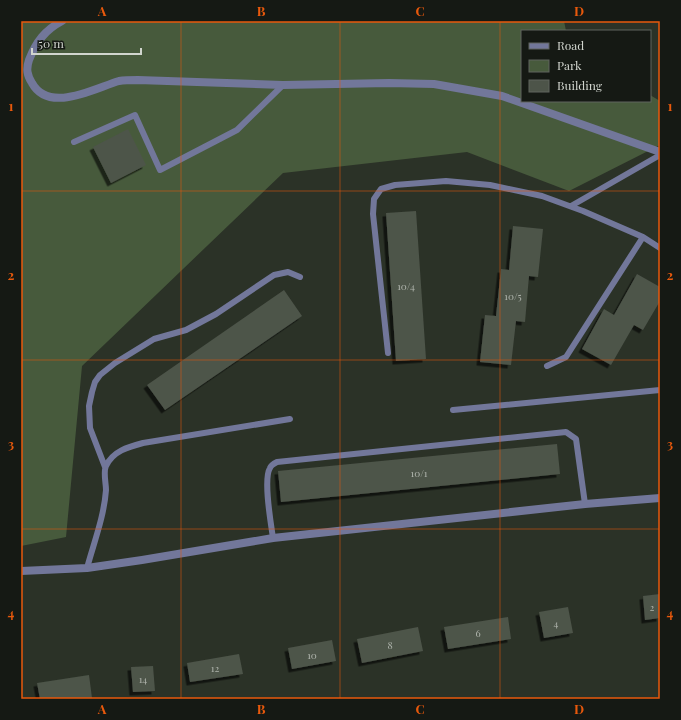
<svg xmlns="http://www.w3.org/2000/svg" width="681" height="720" viewBox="0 0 681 720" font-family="'Playfair Display',serif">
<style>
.green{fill:#475a3c}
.building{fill:#4d5449;filter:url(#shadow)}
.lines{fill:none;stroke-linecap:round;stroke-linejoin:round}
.service{stroke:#72779a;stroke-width:6}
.minor{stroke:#72779a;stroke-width:8}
.grid{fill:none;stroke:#e8590c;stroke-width:1;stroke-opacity:0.55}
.labels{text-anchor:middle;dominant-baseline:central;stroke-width:3.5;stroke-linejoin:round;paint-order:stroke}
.number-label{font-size:10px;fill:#b0b5ad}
.neatline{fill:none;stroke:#e8590c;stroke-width:1.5}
.grid-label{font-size:13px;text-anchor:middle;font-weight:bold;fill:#e8590c}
</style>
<defs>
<filter id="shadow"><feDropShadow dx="-3.5" dy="3.5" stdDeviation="0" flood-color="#0009"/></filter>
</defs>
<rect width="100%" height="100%" fill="#2b3227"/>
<path class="green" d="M21,21H564L566,31H522V101H650V95L660,101V145L569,191L467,152L283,173L82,366L66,537L21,546Z"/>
<path class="building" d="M128,129L146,165L111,183L93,147Z
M416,211L426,359L396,361L386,213Z
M513,226L543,229L538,277L529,276L525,322L516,321L511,365L480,362L485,315L496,316L501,269L509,270Z
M637,274L660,287V301L643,330L634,325L611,365L582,349L604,309L614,315Z
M284,290L302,316L165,410L147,385Z
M557,444L560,474L281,502L278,471Z
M660,594V618L645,620L643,596Z
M568,607L573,633L544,638L539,612Z
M508,617L511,639L448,649L444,627Z
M418,627L423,651L362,663L357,639Z
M332,640L336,661L292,669L288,648Z
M239,654L243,674L190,682L187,663Z
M153,666L155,691L133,692L131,667Z
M89,675L92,698L40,699L37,683Z"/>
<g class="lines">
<path class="service" d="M74,142L135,115L160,170L237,130L283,85
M571,206L660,155
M388,353L373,214L374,199L381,189L395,185L446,181L490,185L542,196L583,211L643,237
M547,366L566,357L643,237L660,248
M453,410L660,390
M105,467L90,428L89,406L92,392L95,382L100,375L115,363L154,339L186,330L216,314L274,275L288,272L300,277
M273,538C271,524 263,479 270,468C271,465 275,463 277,462L566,432L576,439L585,504
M87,568C94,542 104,517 106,490C106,483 103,472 106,466C113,451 128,447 143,443L290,419"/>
<path class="minor" d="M62,21C45,30 36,42 29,60C26,69 27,75 32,83C49,114 95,88 119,81C125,80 132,80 138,80L283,85L389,83L434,84L502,96L660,152
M21,571L87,568L142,560L273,538L585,504L660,498"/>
</g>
<path class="grid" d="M181,21V699M340,21V699M500,21V699M21,191H660M21,360H660M21,529H660"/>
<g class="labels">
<g class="number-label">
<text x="406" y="286">10/4</text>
<text x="513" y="296">10/5</text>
<text x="419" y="473">10/1</text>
<text x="652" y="607">2</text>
<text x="556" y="623">4</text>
<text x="478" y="633">6</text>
<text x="390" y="645">8</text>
<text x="312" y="655">10</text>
<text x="215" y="668">12</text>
<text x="143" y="679">14</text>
</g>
</g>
<rect width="681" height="720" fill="none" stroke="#151914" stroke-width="44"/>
<rect x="521" y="30" width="130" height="72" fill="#151914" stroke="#60645e"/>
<rect x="529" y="43" width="20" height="6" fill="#72779a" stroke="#60645e"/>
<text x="557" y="50" font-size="12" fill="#d1d5ce">Road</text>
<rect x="529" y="60" width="20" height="12" fill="#475a3c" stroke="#60645e"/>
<text x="557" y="70" font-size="12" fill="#d1d5ce">Park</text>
<rect x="529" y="80" width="20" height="12" fill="#4d5449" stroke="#60645e"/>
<text x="557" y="90" font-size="12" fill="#d1d5ce">Building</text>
<path d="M32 48v6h109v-6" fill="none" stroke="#d1d5ce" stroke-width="2"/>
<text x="38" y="48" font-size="12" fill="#d1d5ce" stroke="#151914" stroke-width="3" paint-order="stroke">50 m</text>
<rect x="22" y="22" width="637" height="676" class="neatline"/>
<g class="grid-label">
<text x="102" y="16">A</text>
<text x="261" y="16">B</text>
<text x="420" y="16">C</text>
<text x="579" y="16">D</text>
<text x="11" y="111">1</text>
<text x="670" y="111">1</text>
<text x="11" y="280">2</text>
<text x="670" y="280">2</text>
<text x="11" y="449">3</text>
<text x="670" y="449">3</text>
<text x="11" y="618">4</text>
<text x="670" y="618">4</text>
<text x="102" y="714">A</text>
<text x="261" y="714">B</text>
<text x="420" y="714">C</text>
<text x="579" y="714">D</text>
</g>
</svg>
